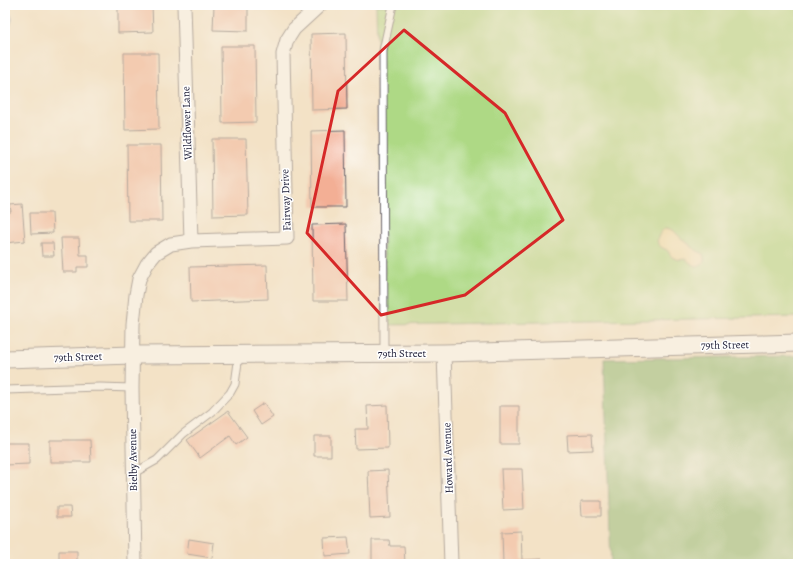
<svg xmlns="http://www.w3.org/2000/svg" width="803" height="569" viewBox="0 0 803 569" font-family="Alegreya,serif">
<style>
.green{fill:#aed985;stroke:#687e60}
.forest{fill:#8ab972;stroke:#566e56}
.sand{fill:#eeda9e;stroke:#887e6c}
.water{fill:#74b8ea;stroke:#4b6d92}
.building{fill:#f3af95}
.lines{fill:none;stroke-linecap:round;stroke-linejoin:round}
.service-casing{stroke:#6b656c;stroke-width:9}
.minor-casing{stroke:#6b656c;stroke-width:15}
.tertiary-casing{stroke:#6b656c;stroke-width:19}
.service{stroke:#fff;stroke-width:7}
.minor{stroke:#fff;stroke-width:13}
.tertiary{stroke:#fff;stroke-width:17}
.marked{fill:none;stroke:#d62828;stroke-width:3;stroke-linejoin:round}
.labels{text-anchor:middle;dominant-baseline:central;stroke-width:3;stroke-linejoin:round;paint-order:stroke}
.street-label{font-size:11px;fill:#22223b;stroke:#fff}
</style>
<rect width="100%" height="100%" fill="#fff"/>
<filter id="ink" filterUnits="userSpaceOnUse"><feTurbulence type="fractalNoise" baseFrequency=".025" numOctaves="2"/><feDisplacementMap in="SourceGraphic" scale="8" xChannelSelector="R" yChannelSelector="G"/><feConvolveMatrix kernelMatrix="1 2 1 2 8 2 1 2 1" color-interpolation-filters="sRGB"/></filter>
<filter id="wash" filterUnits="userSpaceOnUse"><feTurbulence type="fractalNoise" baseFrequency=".012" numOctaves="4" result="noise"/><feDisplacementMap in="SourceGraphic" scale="16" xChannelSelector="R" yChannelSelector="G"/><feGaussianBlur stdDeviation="0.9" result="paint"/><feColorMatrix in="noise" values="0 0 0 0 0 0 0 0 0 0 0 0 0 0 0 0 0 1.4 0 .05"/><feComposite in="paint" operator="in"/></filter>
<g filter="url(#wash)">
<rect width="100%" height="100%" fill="#f3e2c6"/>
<path class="green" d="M376,5H798V317L386,325Z"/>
<path class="forest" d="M798,356V564H611L604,359Z"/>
<path class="sand" d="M665,228H667L673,230L683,240L689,244L691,247L703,254L704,258V262C695,270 693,264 685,259C680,260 674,260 670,255C669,253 669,252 667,250C665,249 662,248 661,247C653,242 660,232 665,228Z"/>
<path class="water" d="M5,5H7L12,19L7,35L5,36Z"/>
<g id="blocks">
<path class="building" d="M118,5H152L153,32L118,33Z
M214,5H248V31L213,30Z
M346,33L347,109L312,110L311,34Z
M221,46H255L256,122L222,123Z
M124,53H158L159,129L125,130Z
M345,130L346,207H312L311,131Z
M212,139H246L248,215L213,216Z
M127,145H161L162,221H128Z
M22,204L25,241L5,243V212H11L10,205Z
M30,213H52L53,233L31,234Z
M346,224L348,301H313L312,225Z
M61,238H79L80,255H88V267H77V272H63Z
M41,243H53L54,256H42Z
M267,265L268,299L191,302L190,267Z
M264,403L273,417L261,425L252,411Z
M387,405L388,448L356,449L355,429H368L367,406Z
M500,406H519V444H500Z
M228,411L247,437L236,445L230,436L200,458L187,440Z
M592,434L593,450L568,451L567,435Z
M314,436H331V456H314Z
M50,440H90L91,462H50Z
M5,443H29V464L5,465Z
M501,469H522L524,509L503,510Z
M388,470L390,517L370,518L368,471Z
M581,501H601V516H582Z
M57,507H70L71,517H57Z
M521,531L522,560L542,559V564H503L502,532Z
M348,537L350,554L325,556L324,538Z
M189,539L214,543L212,558L187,554Z
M372,540H389L390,546H404L405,564H372Z
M59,551H77V564H59Z"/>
</g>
</g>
<g filter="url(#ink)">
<use href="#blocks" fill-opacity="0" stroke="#6b656c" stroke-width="1"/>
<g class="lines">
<defs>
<path id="service" d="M384,353L383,51L393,5
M5,390L100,387L132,388
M134,473L157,460L183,434L212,412L230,393L235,384L239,355"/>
<path id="minor" d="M184,5L191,241
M444,353L451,564
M135,564L132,388L133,324L136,295L139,279L147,264L156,253L171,244L191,241L287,238L283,54L287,40L294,29L320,5"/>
<path id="tertiary" d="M5,359L133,355L444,353L798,343"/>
</defs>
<use href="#service" class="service-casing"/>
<use href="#minor" class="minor-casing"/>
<use href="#tertiary" class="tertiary-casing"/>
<use href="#service" class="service"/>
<use href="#minor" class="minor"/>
<use href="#tertiary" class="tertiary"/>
</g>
</g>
<path d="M0 0H803V569H0ZM404,30L505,113L563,220L465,295L381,315L307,233L338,91Z" fill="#f3e2c6" fill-opacity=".55" fill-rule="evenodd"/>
<path class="marked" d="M404,30L505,113L563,220L465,295L381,315L307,233L338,91Z"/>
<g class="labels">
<g class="street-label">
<text transform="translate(187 123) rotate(-92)">Wildflower Lane</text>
<text transform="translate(286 200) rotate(-92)">Fairway Drive</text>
<text transform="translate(725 345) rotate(-1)">79th Street</text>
<text x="402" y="353">79th Street</text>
<text transform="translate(78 357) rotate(-2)">79th Street</text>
<text transform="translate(448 458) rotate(-92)">Howard Avenue</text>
<text transform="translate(133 460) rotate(-91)">Bielby Avenue</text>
</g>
</g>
<rect width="803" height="569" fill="none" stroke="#fff" stroke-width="20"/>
</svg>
